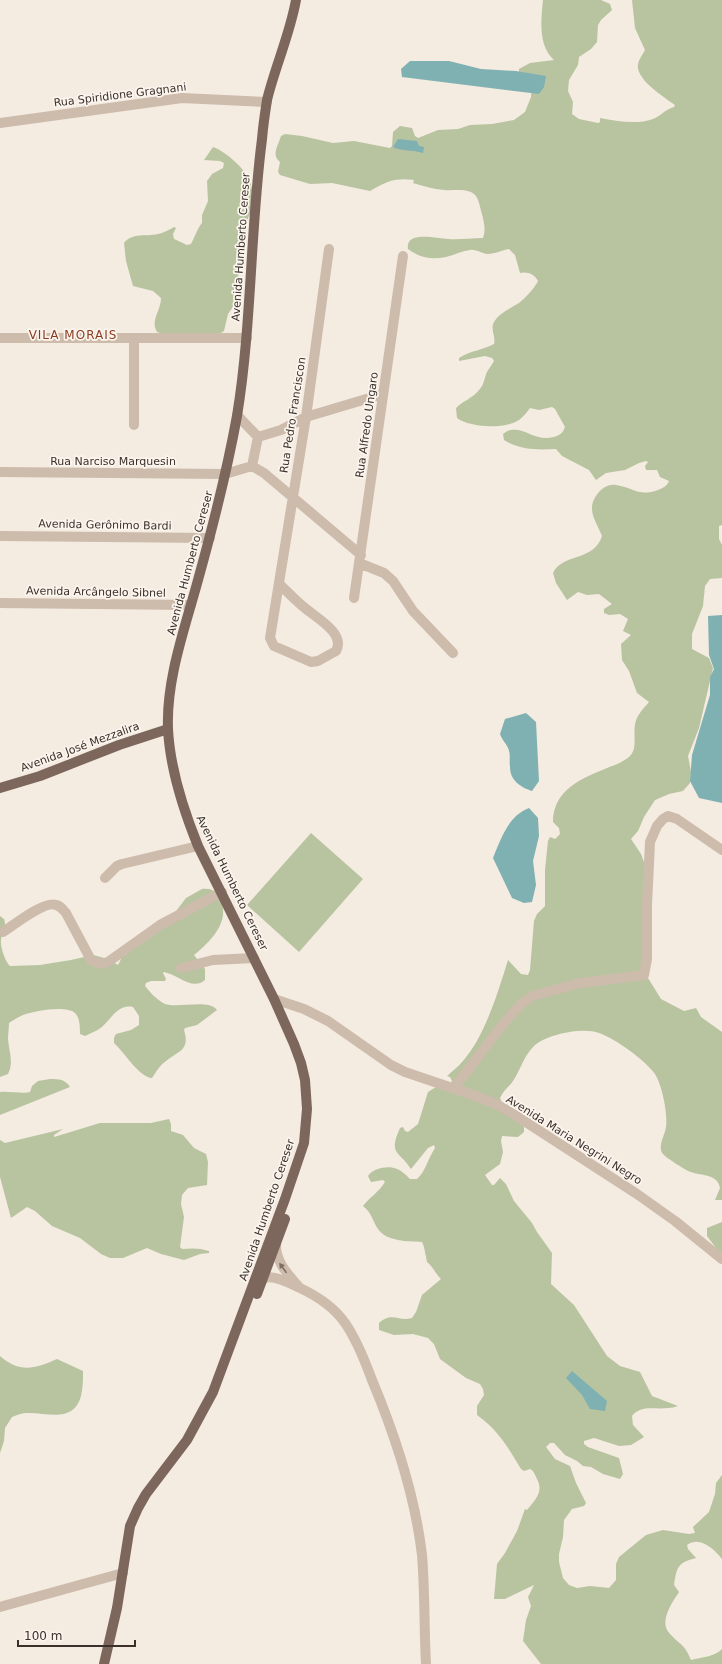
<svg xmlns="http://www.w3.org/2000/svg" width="722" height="1664" viewBox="0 0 722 1664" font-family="'DejaVu Sans',sans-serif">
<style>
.green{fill:#b8c4a0}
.water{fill:#7fb0b2}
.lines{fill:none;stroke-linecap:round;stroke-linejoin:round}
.minor{stroke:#cdbbac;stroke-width:10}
.major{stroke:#7d675c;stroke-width:10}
.oneway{fill:#7d6f65}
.labels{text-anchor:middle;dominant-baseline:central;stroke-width:3.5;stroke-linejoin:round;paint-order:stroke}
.street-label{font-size:11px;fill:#3b302b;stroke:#fbf5ee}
.neighbourhood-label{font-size:12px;letter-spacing:1px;fill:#8c3b22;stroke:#fbf5ee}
</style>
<rect width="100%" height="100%" fill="#f4ebe1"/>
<path class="green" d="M543,0H601L610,4L612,10L601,20L598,25L597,42L591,49L579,57L578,65L569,80L568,91L573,102L572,114L579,119L598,123L600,122V118C617,121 636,125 653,119C661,116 664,110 674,107L675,105C664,97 635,79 638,64C639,59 643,54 645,50L635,28L632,0H722V525L719,526V539L722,545V578L710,579L705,586L703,606L692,634V649L709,658L713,668L699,728L688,756L691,772L690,783L683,791L669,794L655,800L644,817L638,831L631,839L641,854L645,865L648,978L661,999L684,1011L696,1008L701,1017L722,1032V1200H715L720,1188C718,1173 699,1176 688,1171C683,1168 666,1158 663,1154C657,1147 665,1135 666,1127C668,1114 662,1085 655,1074C645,1060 616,1039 599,1033C583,1027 549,1034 535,1045C524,1055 521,1069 513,1081C509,1087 503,1091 500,1098L502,1103L524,1127V1132L518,1137L502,1136L501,1141L503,1152L500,1164L485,1175L492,1185H494L500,1178L506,1184L514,1201L532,1223L537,1232L552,1253L551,1284L574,1305L607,1356L620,1366L640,1372L652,1396L678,1406C675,1407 671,1408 668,1408C655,1410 641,1404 632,1416L633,1425L644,1437L631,1445L619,1446L594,1438L584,1441V1444L588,1447L619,1458L623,1474L620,1479L603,1474L591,1467L583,1466L577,1461L565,1455L554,1443H550L546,1447L555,1459L570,1466L576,1483L586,1503L584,1506L572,1509L564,1520L563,1537L559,1554V1562L563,1578L569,1585L577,1588L590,1586L609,1588L616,1580V1564L619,1557L646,1535L663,1530L689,1534L695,1533L693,1527L709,1512L715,1494L716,1483L722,1475V1559C715,1550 700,1535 687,1545L688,1549L696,1558C677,1563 677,1567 674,1585L679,1592C672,1603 658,1622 670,1634C681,1646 684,1643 691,1660C702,1657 714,1657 722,1649V1664H541L523,1641L526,1620L531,1606L528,1597L534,1585L505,1599H494L497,1564L505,1553L517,1531L525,1509L527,1510C535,1500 544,1492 537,1479C535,1475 534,1471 530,1469L524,1471L521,1469C507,1446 499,1431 477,1415V1406L484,1395L483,1389L480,1384L466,1378L440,1359L434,1344L428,1338L413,1334L394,1335L379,1330V1323C392,1311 398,1322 412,1318L416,1312L422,1295L441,1279C435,1273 433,1267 427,1262L424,1247L422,1242C408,1241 387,1242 378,1229C372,1220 372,1213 363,1206C370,1197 379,1192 385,1182L383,1180L371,1182L368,1176C373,1168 389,1165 397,1169C402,1171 406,1175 410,1179H417C426,1171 428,1158 435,1148L434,1145L428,1148L411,1169C399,1150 388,1155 400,1128L403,1127L405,1131L408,1132L418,1124L428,1092L436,1087L450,1085L452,1081L450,1077L447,1076C452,1071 458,1067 463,1061C485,1036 498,992 508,960L521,974L528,975L530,970L534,921L537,914L545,906V870L548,841L550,837L555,839L560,834L559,828L553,822C553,790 582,778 607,768C615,765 623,762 629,757C638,749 633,736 635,725C636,716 643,709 649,702L637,693L629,671L622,660L621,644L631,635L623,631L628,619L620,614L609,615L604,613V609L612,604L599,594L587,595L578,592L567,600L556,583L553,573C562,553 594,562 602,536C599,528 591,516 592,507C593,496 604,483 616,485C634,488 639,497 658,490C663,488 667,486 669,481L660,477L657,470H646L645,466L648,462L646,461L639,463L625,470L606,473L596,480L589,470L562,456L556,449C537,450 520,450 504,440L503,434C505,433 508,430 511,430C526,428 536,442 554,437C560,435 563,433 565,427L555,409L552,407L539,410L530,408C527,412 523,417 519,420C506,429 470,428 457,418L456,408C463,401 473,398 479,390C484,385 484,379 487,372C489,368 492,365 494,361L492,358L485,356L459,361V358C469,351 483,350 494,344C496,336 490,330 494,322C499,313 511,308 519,303C526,297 534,289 538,281C535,274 527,271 520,273L515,255L509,249C502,250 495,254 488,254C482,254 476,249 470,250C461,251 455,255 446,257C432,260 420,258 408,249C405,230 438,239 448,239C459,240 471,238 483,238C486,230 484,222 482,214C480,208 479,198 474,194C466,188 453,191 444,190C433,189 423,186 413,183L414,180C395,177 385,182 370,191L332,183L310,184L280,175L278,172L280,162C271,155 278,146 281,136L285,134L302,136L333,143L354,141L390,148L392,146L393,132L400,126L412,128L415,136L418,138L438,130L458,129L470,125L492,124L514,120L525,112L531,97L532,82L519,74V69L530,63L554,60C538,46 541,20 543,0Z
M213,147C225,151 244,168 249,179C252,186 253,196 255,204L248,218L245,228L244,255L238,277L239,298L228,314L224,331L219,334L167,335L157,332C150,320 161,311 161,298L153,291L133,286L126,261L124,243C133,232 146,237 158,234C163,233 169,230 174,227L176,228L173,234L174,239L187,245L191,244C195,237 197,229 202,223V215L208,201L207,181L212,174L223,168L224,163L220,161L204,160Z
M311,833L363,879L299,952L247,905Z
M202,889C212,888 215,891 220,899C231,921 211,941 194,955L205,969V980C192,991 179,975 164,972L163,973L166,979L165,981H151L146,983L145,986C150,992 155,998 163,1003C175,1010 207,998 217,1010L197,1025L185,1028L184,1030C190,1050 180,1050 166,1061C160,1065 156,1072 152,1078C140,1078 124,1052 114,1043V1038L116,1034L131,1030L139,1025V1016L133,1007C118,1004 112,1018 102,1027C97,1031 90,1033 85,1036L80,1034C80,1027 80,1018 75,1013C66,1005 34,1011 23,1015C18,1017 14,1020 9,1023C9,1028 8,1034 8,1039C9,1052 14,1062 8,1074L0,1077V916L4,919C7,927 2,931 1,940C0,946 5,962 10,966L40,965L71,960L93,955L108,959L118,965L121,959V949L164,927L186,898Z
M50,1079C59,1079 65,1079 70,1087L0,1115V1092C8,1091 24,1094 30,1092L32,1086L38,1081Z
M169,1119L171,1124V1131L183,1135L194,1148L206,1154L208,1162L207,1185L188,1188L182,1195L181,1204L184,1217L180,1247L182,1249C192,1248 200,1248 209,1251V1253L200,1254L184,1260L161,1254L147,1248L123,1258H110L101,1254L80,1238L52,1226L35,1211L27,1207L11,1218L0,1177V1140L5,1143L63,1129L54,1135V1137L100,1123H151Z
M722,1222V1256L707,1236V1228Z
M0,1356C19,1373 35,1369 57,1359L83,1371C83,1379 83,1388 81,1396C73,1424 47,1412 27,1413C22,1413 17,1415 12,1417L5,1428L4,1441L0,1453Z"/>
<path class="water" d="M410,61H449L481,69L516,71L546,76L544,87L539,94L402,77L401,69Z
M398,139L417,141L419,146L424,147L423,153C413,150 400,151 393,147Z
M722,615V803L699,798L690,781L692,755L710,695V677L714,669L709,655L708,616Z
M526,713L536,722L539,781L532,791C520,787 510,780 510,767C509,760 511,754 508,748C506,743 502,740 500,734L505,719Z
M529,808L538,818L539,836L533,861L536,885L532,902L524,903L512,898L493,858C501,839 508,816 529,808Z
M572,1371L607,1401L605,1411L590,1409L582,1395L566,1378Z"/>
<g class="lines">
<path class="minor" d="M0,123L182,98L267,102
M0,338H247
M237,415L258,437
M134,425V338
M258,437L281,430L306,417L383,394
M252,466L258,437
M0,472L225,474L252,466L264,473L361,555
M0,536L210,538
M359,563L384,573L393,581L413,611L453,653
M279,584C288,592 296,601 305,608C315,617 346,633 336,651L318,661L311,662L274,646L270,638L306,417L329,249
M354,598L403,256
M0,603L191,605
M105,878L117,866L122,864L198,846
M3,932C14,925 45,900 56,905C61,906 63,910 66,913L91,960L100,964L108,962L160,925L222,892
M181,968L213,960L254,958
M274,999L304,1009L328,1021L391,1065L405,1072L473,1095L496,1104L515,1115L637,1194L675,1221L722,1259
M454,1088L504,1023L520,1005L532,996L580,983L644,975L647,959V905L650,842L657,826L663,819L668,816L677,819L722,850
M276,1245C276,1263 288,1274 299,1287
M263,1279C272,1273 291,1284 300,1288C317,1296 334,1307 345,1323C357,1340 365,1361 372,1380C395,1435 415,1495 422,1555C425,1591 424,1628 426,1664
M0,1607L123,1573"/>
<path class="major" d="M0,788L40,776L119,745L168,729
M257,1294L285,1219
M104,1664L117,1608L130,1526L138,1508L146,1494L187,1440L213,1392L285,1199L304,1143L307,1109L305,1080L301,1063L294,1044L274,999L198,846C183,809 170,769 168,729C166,679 185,628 198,580C213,526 227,471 237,416C252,324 250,231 262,139C263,126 265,113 267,100C275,67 290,34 296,0"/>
</g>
<defs><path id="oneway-solid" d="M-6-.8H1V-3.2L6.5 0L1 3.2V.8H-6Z"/></defs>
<use class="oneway" href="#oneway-solid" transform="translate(283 1268) rotate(-126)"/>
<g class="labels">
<g class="street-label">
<text transform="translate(120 95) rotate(-7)">Rua Spiridione Gragnani</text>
<text transform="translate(241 247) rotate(-86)">Avenida Humberto Cereser</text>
<text transform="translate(293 415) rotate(-81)">Rua Pedro Franciscon</text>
<text transform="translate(367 425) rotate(-82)">Rua Alfredo Ungaro</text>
<text x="113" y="461">Rua Narciso Marquesin</text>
<text transform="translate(105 525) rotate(1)">Avenida Gerônimo Bardi</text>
<text transform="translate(190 563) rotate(-75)">Avenida Humberto Cereser</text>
<text transform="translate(96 592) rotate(1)">Avenida Arcângelo Sibnel</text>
<text transform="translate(80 747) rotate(-20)">Avenida José Mezzalira</text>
<text transform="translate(232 883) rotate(64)">Avenida Humberto Cereser</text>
<text transform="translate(574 1140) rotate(32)">Avenida Maria Negrini Negro</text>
<text transform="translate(267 1210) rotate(-71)">Avenida Humberto Cereser</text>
</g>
<g class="neighbourhood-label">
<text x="73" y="335">VILA MORAIS</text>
</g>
</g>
<path d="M18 1640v6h117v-6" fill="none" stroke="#3b302b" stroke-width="2"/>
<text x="24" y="1640" font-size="12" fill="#3b302b" stroke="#fbf5ee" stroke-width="3" paint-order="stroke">100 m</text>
</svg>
